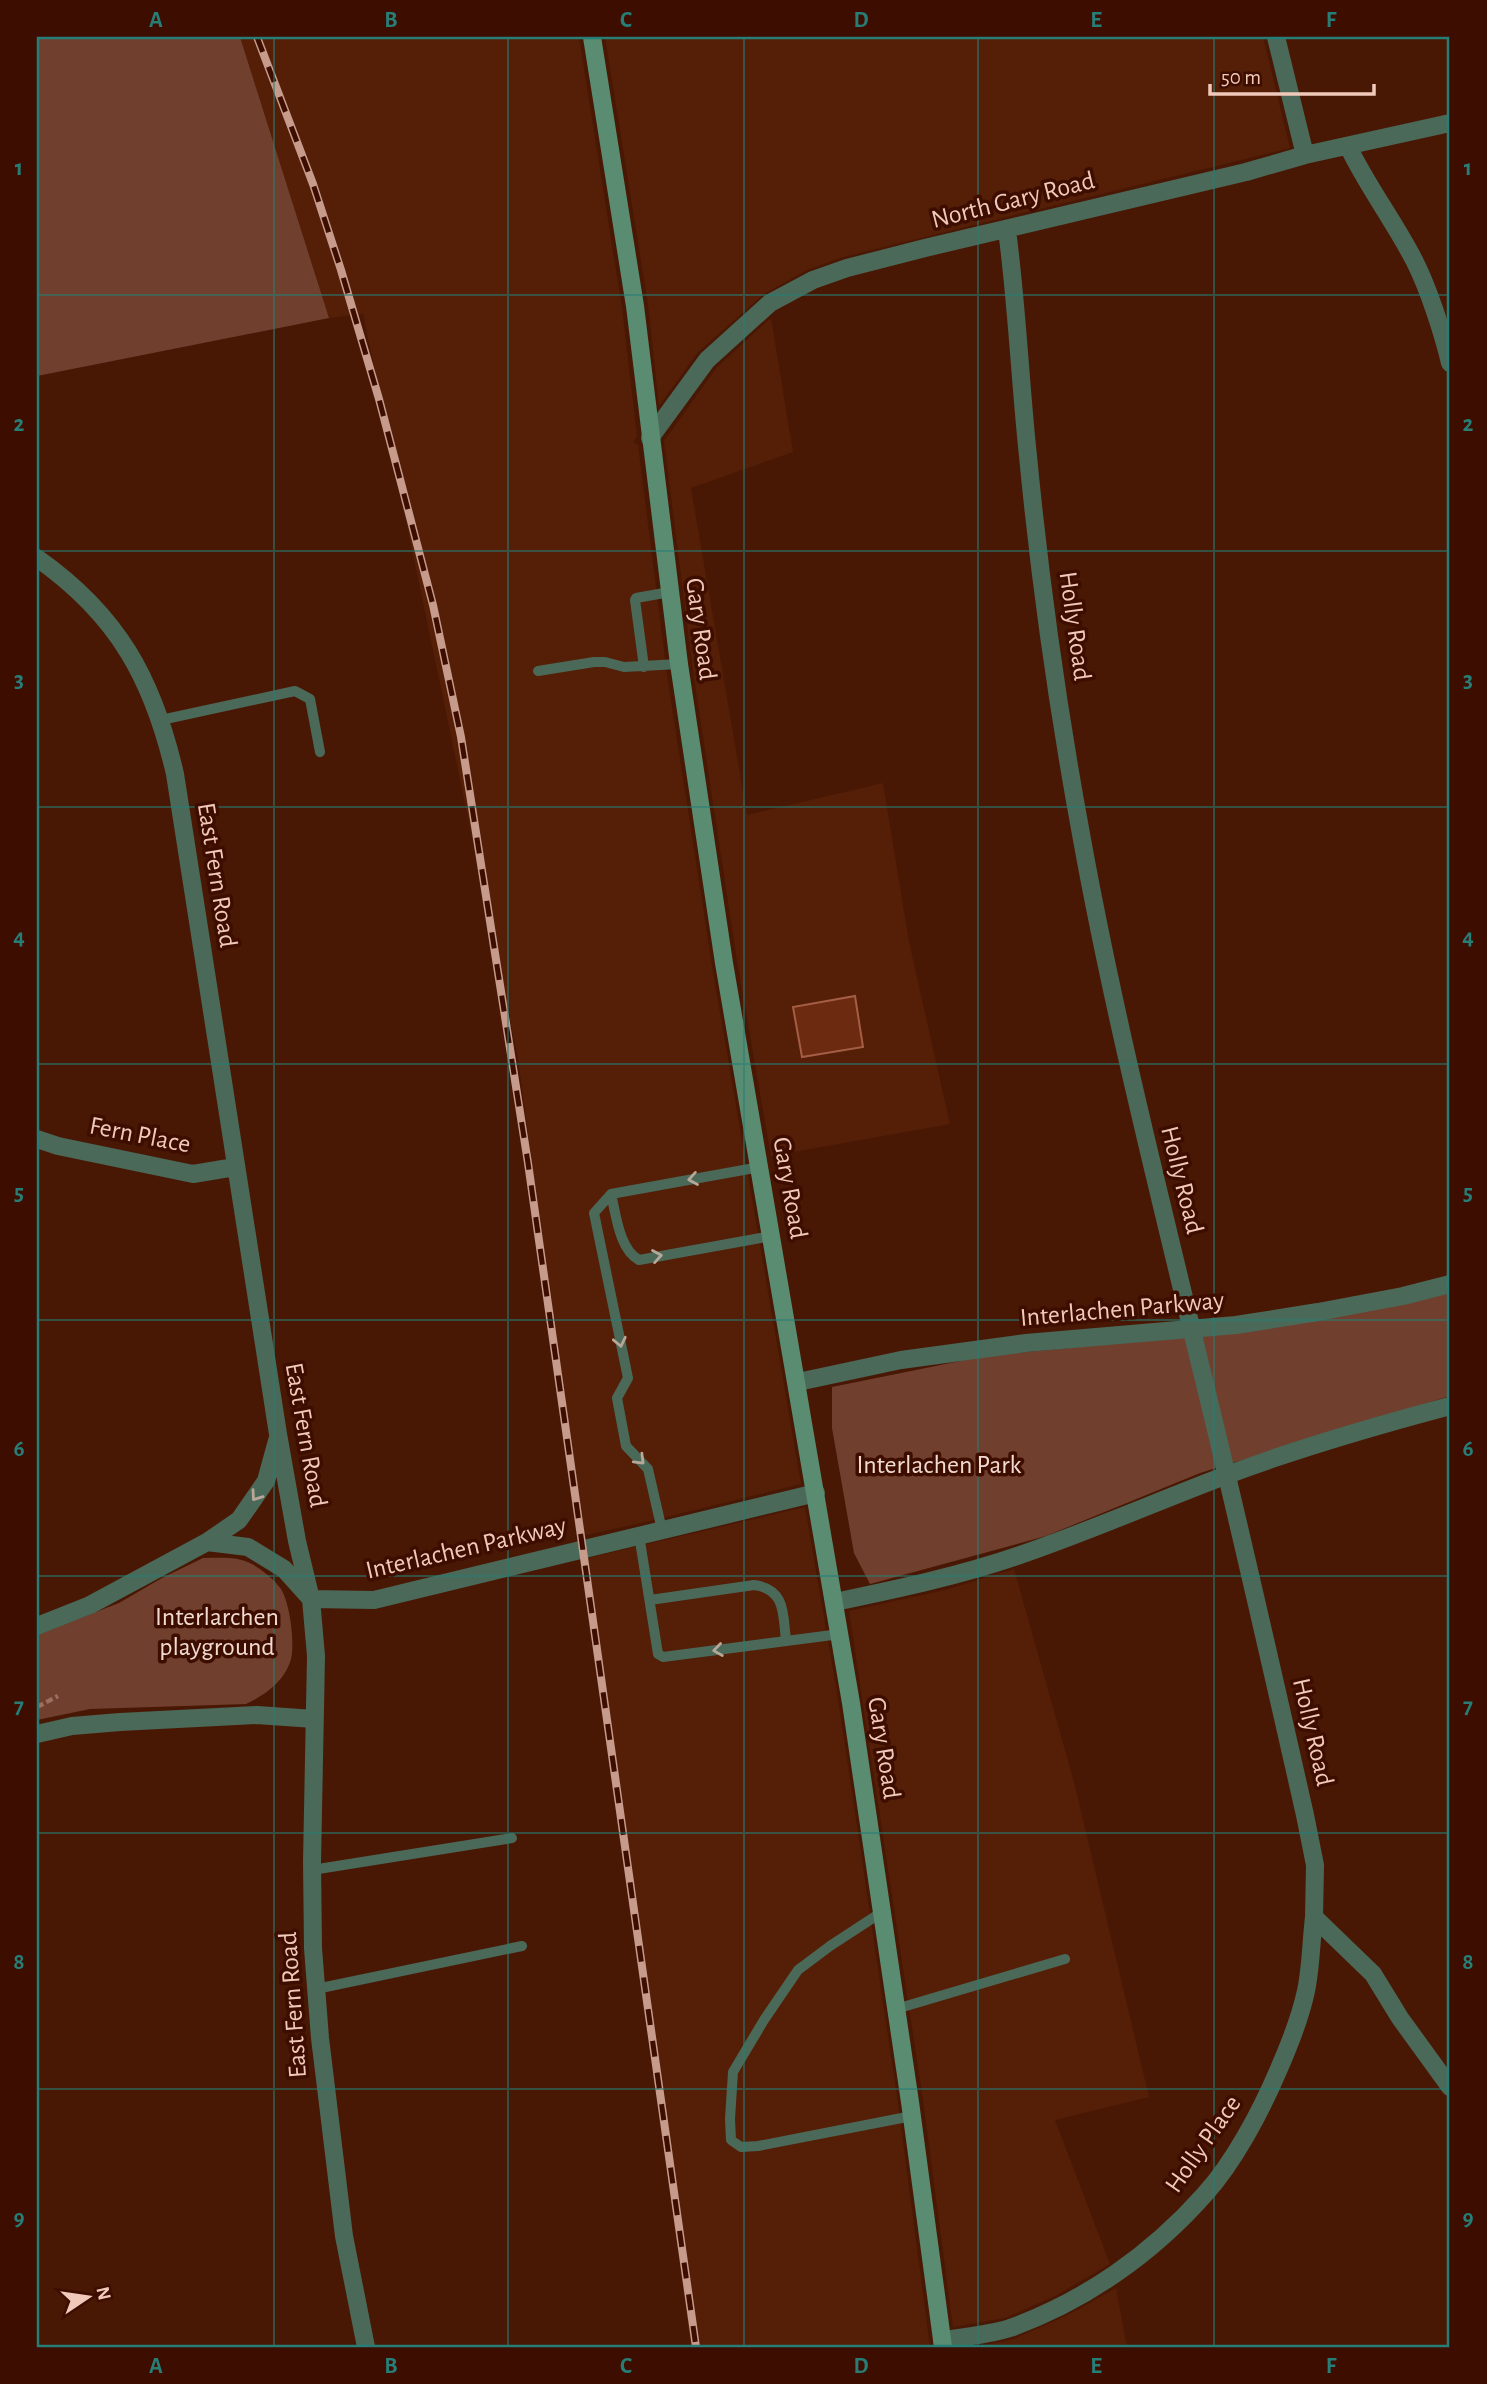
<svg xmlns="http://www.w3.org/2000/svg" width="1487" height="2384" viewBox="0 0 1487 2384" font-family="'Alegreya Sans',sans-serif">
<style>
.built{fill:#551e07}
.green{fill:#703f2e}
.building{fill:#6c2a11;stroke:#a55e45;stroke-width:2}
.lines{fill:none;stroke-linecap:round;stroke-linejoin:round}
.path{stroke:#9c6f5f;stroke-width:4.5;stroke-dasharray:7 3.5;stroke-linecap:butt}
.service{stroke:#4a6958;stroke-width:10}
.minor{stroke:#4a6958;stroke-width:18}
.secondary{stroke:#598c71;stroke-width:18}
.rail-casing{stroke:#c69b8c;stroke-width:8}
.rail{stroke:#3d0d00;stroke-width:5;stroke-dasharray:16;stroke-linecap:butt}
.oneway{stroke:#b7a798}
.grid{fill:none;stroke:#267e76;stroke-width:2;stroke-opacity:0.55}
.labels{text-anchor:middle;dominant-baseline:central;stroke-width:7;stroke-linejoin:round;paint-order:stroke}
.street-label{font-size:26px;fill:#f1c9bb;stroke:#3d0d00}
.park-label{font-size:26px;fill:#f1dad1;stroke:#3d0d00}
.neatline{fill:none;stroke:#267e76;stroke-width:2.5}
.grid-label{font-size:23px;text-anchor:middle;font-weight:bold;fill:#267e76}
</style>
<rect width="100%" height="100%" fill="#491805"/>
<path class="built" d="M240,37H579L622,308L637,436L633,442L638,445L667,675L712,966L801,1484L650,1521L581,1536L518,1058L363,314L329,318Z
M605,37H1263L1290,148L843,257L807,270L764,294L698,352L659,406L648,304Z
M771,318L793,452L691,488L747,815L883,783L909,942L950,1124L771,1156L737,961L693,671L664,441L717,367Z
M805,1507L839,1705L898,2104L930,2347H691L584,1559Z
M1014,1569L1074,1782L1149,2097L1055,2120L1110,2264L1057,2295L1005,2318L953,2327L923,2100L849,1611L945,1590Z
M1116,2288L1127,2347H976L1014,2339L1068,2315Z"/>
<path class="green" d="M37,37H240L329,318L37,376Z
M1450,1290V1396L1200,1473L1046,1536L870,1584L854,1553L832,1428V1387L985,1356L1238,1332Z
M203,1558C220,1558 237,1556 252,1564C261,1569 275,1580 281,1589C290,1603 295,1643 291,1659C285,1681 265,1695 246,1704L90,1709L37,1720V1635L119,1603L162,1578Z"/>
<path class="building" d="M855,996L863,1047L802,1057L793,1007Z"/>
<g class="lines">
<path class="path" d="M37,1707L58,1696"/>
<path class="service" d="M644,667L635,600L636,598L670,592
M538,671L594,662H605L624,667L679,664
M161,720L295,691L310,699L320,752
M611,1194C616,1214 619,1249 639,1260L772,1236
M662,1530L648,1469L626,1446L617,1398L628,1378L594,1213L611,1194L760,1167
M639,1535L658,1654L663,1657L840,1634
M650,1600L754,1585C786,1589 783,1615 786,1641
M312,1870L512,1838
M882,1912L830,1946L798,1970L764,2020L733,2072L730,2119L731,2140L741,2147L758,2146L912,2116
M316,1989L522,1946
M896,2009L1065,1959"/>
<path class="minor" d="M1276,37L1305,155
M1348,146C1367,186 1394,221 1414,260C1428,287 1443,333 1450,363
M1007,230C1017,305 1020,381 1028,456C1040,582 1058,709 1081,834C1113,1012 1158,1188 1200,1364C1237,1514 1271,1665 1305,1815L1315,1865L1314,1917L1373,1974L1400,2018L1450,2087
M650,438L707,360L770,303L813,280L847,268L925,248L1246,172L1305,155L1450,123
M37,558C118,615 153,679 175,774L278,1434L297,1541L311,1599L316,1656L312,1862L313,1948L320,2038L344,2236L366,2347
M37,1139L58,1146L193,1174L235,1167
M798,1382L901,1360L1026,1343L1236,1325L1318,1312L1403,1296L1450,1284
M207,1542L239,1520L266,1481L277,1441
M835,1602C897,1589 959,1576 1020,1555C1090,1531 1158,1501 1227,1475C1301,1447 1375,1426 1450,1406
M37,1626L90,1605L207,1542L248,1547L284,1569L311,1599L374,1600L816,1493
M37,1734L72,1726L120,1722L257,1715L314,1719
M942,2340C965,2337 988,2335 1010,2328C1085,2301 1152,2254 1205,2194C1234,2162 1261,2111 1278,2071C1289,2046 1300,2019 1306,1991C1311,1967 1311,1942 1314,1917"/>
<path class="secondary" d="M592,37L635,306L679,664L724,963L851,1703L910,2102L943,2347"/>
<defs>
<path id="rail" d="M257,37L313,184L341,270L379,399L433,605L461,737L528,1163L696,2347"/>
</defs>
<use href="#rail" class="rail-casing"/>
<use href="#rail" class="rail"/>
</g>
<defs><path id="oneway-chevron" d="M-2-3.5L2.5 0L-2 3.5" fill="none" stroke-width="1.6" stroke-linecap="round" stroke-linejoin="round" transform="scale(1.75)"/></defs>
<g class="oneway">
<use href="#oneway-chevron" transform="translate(693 1179) rotate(170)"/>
<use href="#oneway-chevron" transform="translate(657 1256) rotate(-10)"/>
<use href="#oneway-chevron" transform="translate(620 1342) rotate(78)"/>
<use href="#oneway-chevron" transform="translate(640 1460) rotate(45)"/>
<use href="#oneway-chevron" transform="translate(256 1496) rotate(125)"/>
<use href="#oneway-chevron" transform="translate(718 1650) rotate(172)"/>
</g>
<path class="grid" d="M274,37V2347M508,37V2347M744,37V2347M978,37V2347M1214,37V2347M37,295H1450M37,551H1450M37,807H1450M37,1064H1450M37,1320H1450M37,1576H1450M37,1833H1450M37,2089H1450"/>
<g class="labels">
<g class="street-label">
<text transform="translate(1013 200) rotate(-14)">North Gary Road</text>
<text transform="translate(1075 626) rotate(82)">Holly Road</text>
<text transform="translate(701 629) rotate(82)">Gary Road</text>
<text transform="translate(217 875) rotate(81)">East Fern Road</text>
<text transform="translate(140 1135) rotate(11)">Fern Place</text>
<text transform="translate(1182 1180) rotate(76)">Holly Road</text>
<text transform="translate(790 1188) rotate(80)">Gary Road</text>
<text transform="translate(1122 1309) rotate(-5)">Interlachen Parkway</text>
<text transform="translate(306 1435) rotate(80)">East Fern Road</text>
<text transform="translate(466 1548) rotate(-13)">Interlachen Parkway</text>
<text transform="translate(1313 1732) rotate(77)">Holly Road</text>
<text transform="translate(884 1748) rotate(81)">Gary Road</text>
<text transform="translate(293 2005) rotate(-94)">East Fern Road</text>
<text transform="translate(1203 2144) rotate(-55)">Holly Place</text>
</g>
<g class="park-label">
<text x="939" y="1465">Interlachen Park</text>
<text x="217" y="1617">Interlarchen<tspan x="217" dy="30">playground</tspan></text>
</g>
</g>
<rect width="1487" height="2384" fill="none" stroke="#3d0d00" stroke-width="77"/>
<g transform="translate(88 2297) rotate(77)" stroke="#3d0d00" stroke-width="5" paint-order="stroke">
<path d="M0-5L12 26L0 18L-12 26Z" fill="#f1c9bb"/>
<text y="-10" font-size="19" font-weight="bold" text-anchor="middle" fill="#f1c9bb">N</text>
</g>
<path d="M1210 84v10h164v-10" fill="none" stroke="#f1c9bb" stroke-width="3.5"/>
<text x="1221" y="84" font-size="21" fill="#f1c9bb" stroke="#3d0d00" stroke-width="5" paint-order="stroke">50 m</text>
<rect x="38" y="38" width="1410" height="2308" class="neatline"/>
<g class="grid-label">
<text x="156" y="27">A</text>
<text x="391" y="27">B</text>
<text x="626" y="27">C</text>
<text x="861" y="27">D</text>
<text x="1096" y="27">E</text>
<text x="1331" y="27">F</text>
<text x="19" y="175">1</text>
<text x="1468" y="175">1</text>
<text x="19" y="431">2</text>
<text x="1468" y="431">2</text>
<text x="19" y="687">3</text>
<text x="1468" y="687">3</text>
<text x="19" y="944">4</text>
<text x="1468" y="944">4</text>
<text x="19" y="1200">5</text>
<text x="1468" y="1200">5</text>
<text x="19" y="1456">6</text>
<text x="1468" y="1456">6</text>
<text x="19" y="1713">7</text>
<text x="1468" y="1713">7</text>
<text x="19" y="1969">8</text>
<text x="1468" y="1969">8</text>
<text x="19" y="2225">9</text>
<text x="1468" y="2225">9</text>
<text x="156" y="2373">A</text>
<text x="391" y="2373">B</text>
<text x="626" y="2373">C</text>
<text x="861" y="2373">D</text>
<text x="1096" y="2373">E</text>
<text x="1331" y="2373">F</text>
</g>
</svg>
